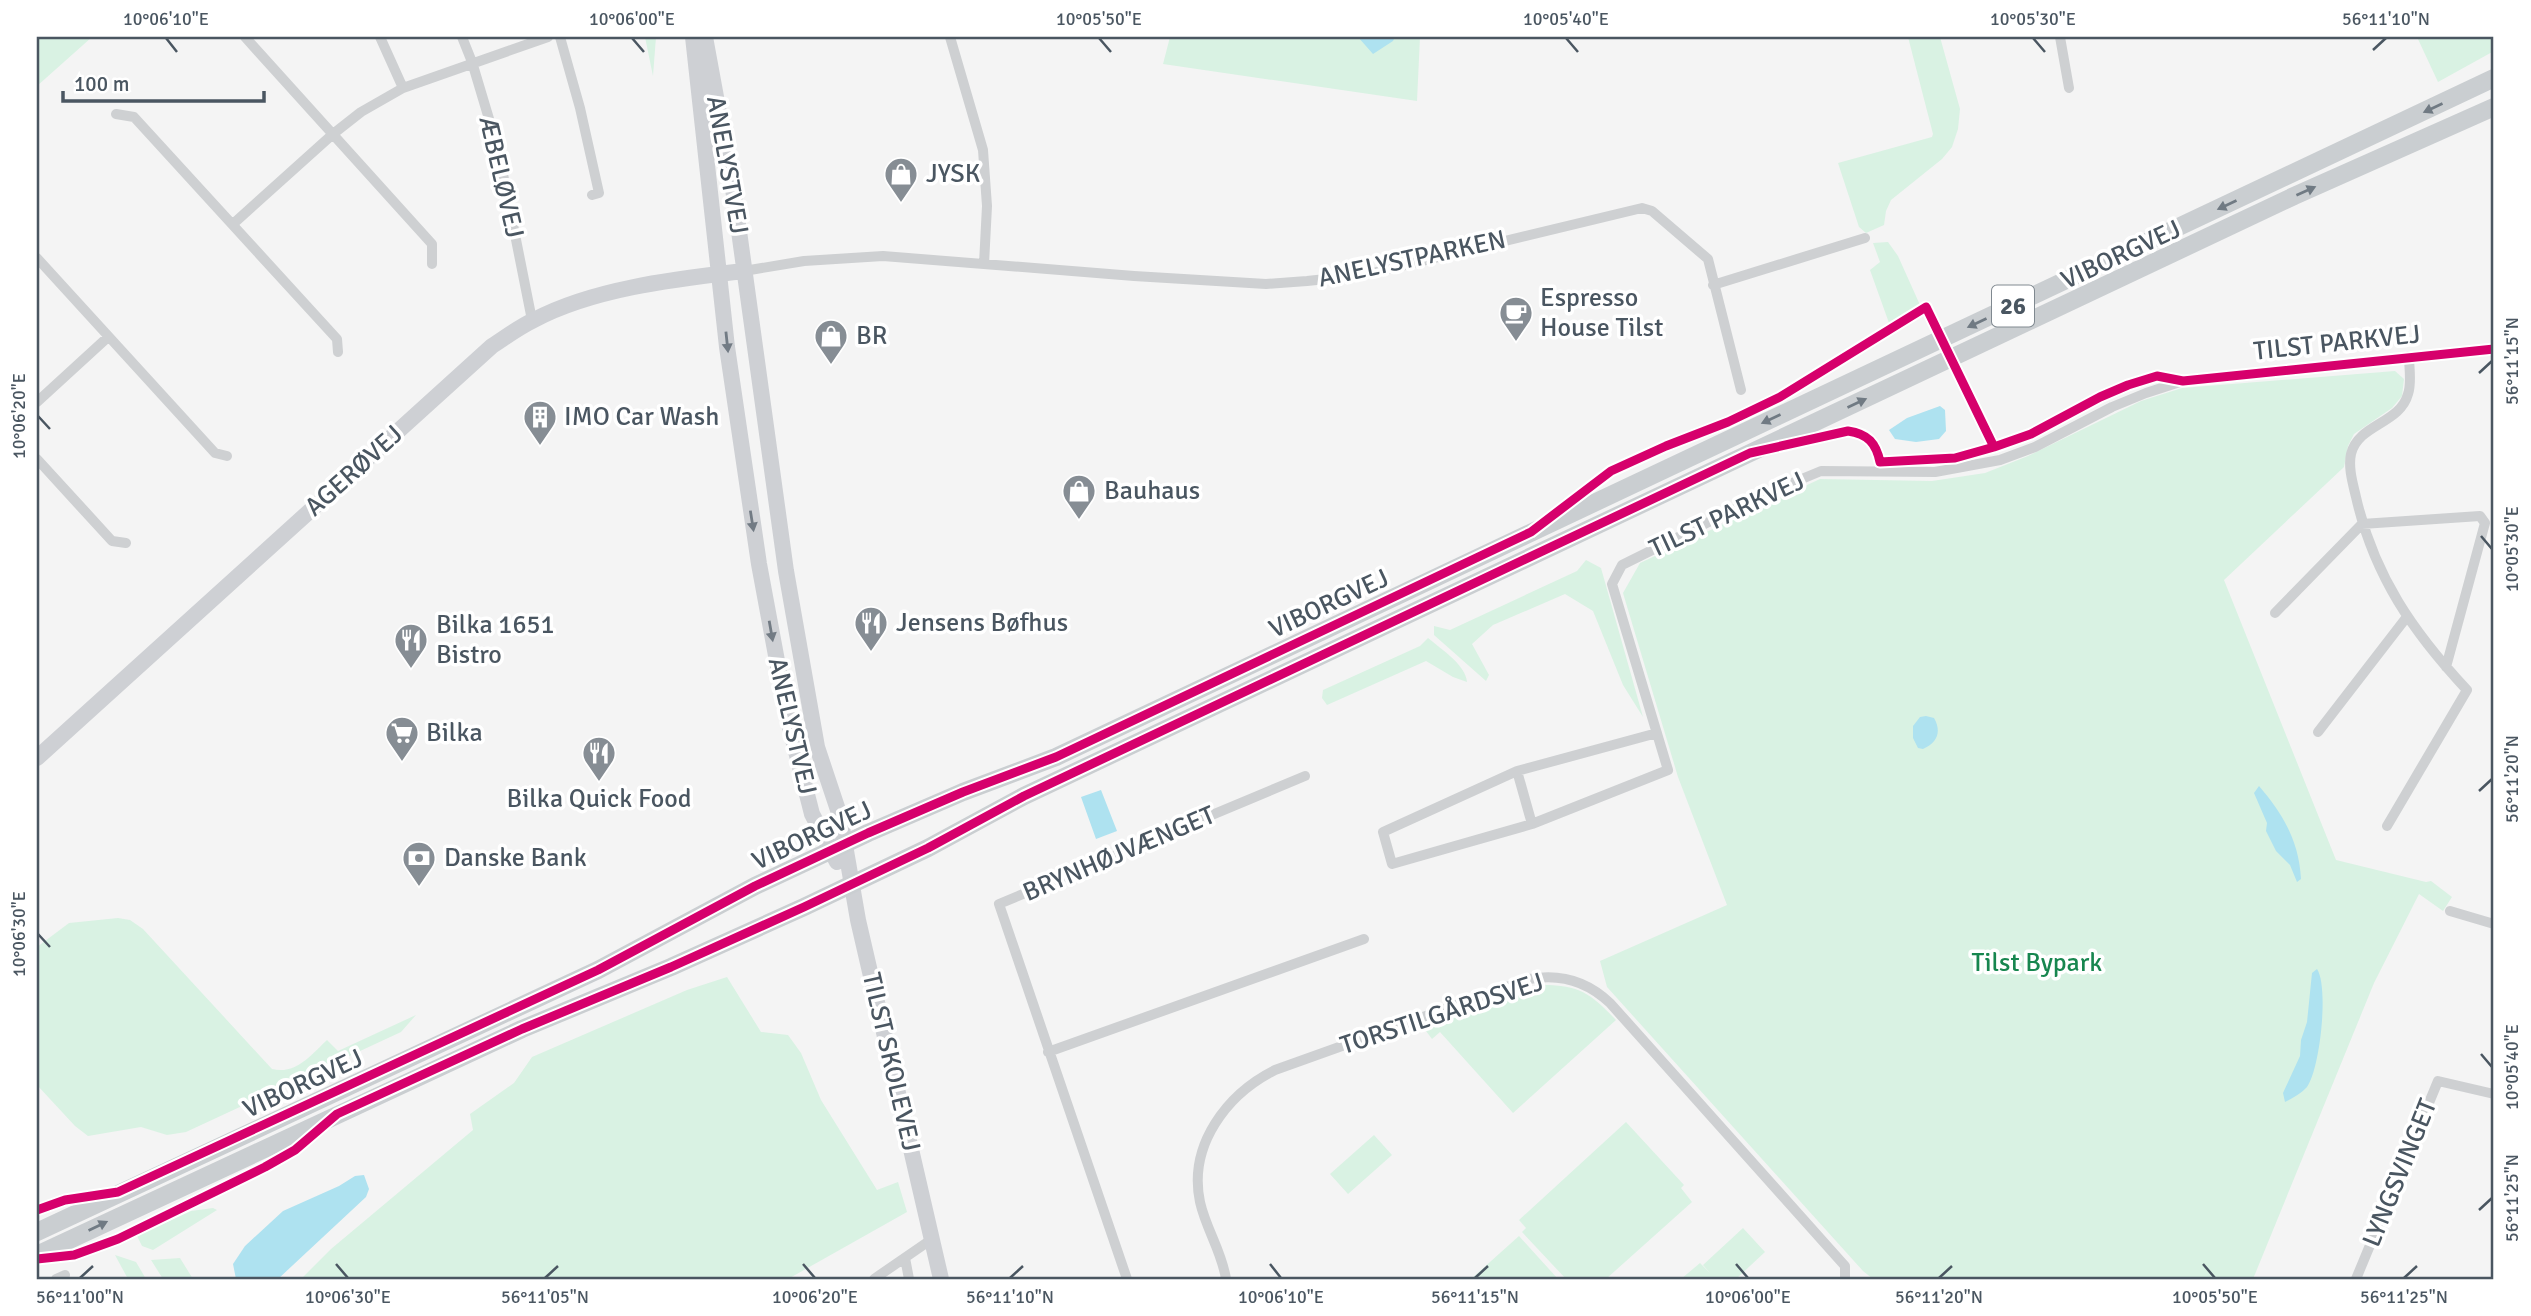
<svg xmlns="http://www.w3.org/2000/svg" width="2531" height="1316" viewBox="0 0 2531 1316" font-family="Signika,sans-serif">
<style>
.green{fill:#d9f2e3}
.water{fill:#aee2f0}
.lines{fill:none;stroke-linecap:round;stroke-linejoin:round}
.street{stroke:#ced0d2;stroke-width:10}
.secondary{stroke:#ced0d4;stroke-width:16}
.primary{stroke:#caced1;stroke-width:18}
.cycleway-casing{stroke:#fff;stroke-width:13}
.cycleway{stroke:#d6006c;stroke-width:9}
.oneway{fill:#707a83}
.oneway2{fill:#727b84}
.ticks{fill:none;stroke:#4a5661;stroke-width:2.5}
.labels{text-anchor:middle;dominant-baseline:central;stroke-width:7;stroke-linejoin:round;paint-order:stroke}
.shield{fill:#fff;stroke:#808990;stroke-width:2}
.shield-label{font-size:24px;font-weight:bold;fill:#4a5661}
.street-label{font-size:26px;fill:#4a5661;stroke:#fff}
.poi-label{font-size:26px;fill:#4a5661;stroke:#fff;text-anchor:start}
.park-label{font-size:26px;fill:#17864f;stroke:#fff}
.neatline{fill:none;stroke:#4a5661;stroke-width:2.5}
.ticks-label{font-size:18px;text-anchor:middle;fill:#4a5661}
</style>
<rect width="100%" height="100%" fill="#f4f4f4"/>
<path class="green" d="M37,37H92L37,86Z
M645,37H656L653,76Z
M1170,37H1420L1417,101L1163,64Z
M1908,37H1940L1960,109L1958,129L1952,147L1942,159L1891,200L1886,211L1884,225L1866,233L1859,227L1838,163L1932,137L1933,134Z
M2417,37H2494V51L2438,82Z
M1888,242L1898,256L1920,305L1889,323L1870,270L1880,262L1873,243Z
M2395,371L2404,379L2402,396L2392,408L2354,434L2348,446L2344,467L2224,580L2336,860L2426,882L2431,881L2452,897L2443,911L2419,894L2374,983L2253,1279H1873L1863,1271L1607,987L1600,961L1727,905L1678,777L1623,593L1640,563L1820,479L1932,481L1985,473L2028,456L2141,401L2182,388Z
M1586,560L1601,568L1643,717L1623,685L1593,611L1565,594L1493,625L1472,644L1489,675L1486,681L1434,635V626L1450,630L1577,571Z
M1428,638C1441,649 1466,665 1467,682L1453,677L1426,661L1327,705L1322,698L1323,690L1420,646Z
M118,918L130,920L143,929L272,1069C296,1075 311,1055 327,1040L338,1051L416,1015L401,1032L186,1132L167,1135L141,1127L88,1136L75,1126L37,1085V947L69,923Z
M727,977L761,1032L788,1035L801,1053L821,1100L877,1190L898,1182L907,1212L788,1279H301L331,1249L473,1130L470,1114L514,1083L532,1057L687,990Z
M1543,985C1580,985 1591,994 1616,1020L1513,1113L1440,1032L1432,1039L1426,1031V1025L1523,989Z
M1626,1122L1684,1185L1681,1188L1692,1202L1606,1279H1566L1522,1232L1526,1228L1519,1220Z
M1374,1135L1392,1155L1348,1194L1330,1174Z
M213,1208L217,1210L153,1250L142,1246L137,1236L191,1211Z
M1743,1228L1765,1252L1736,1279H1681L1700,1263L1710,1273L1703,1265Z
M1519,1236L1558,1279H1471Z
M115,1255L136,1262L146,1279H128Z
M180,1258L193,1279H163L151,1260Z"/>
<path class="water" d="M1358,37H1395L1393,41L1373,54Z
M1940,406L1945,410L1946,431L1939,439L1916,442L1895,439L1889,430L1907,418Z
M1926,716L1934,718C1942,732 1937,743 1923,749L1918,748L1913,738V726L1920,717Z
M2259,786C2283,814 2299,841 2301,879L2297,882L2290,865L2276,851L2266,831L2267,823L2254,793Z
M1101,790L1117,831L1096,839L1081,797Z
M2317,969C2329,987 2320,1069 2307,1087C2302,1093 2291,1099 2285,1102L2283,1093L2300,1056L2301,1040L2307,1022L2312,973Z
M364,1175L369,1189L366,1197L278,1279H236L233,1264L245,1246L283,1211L339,1186L355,1176Z"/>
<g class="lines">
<path class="street" d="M245,37L432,244V264
M380,37L403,88
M462,37L472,62L498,149L532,320
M560,37L580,108L599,193L592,195
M950,37L983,150L987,206L984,264
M2060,37L2069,88
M116,114L134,117L337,339L338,352
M233,224L333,134L361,112L403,88L548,37
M37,258L215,453L227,456
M744,271L804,261L883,256L1134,276L1266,284L1307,281L1364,275L1642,208L1652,211L1708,259L1741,390
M1713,285L1865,238
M37,402L108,337
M37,459L112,541L126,543
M2275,613L2362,524L2480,516L2485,523L2446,667
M2318,732L2406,618
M1657,733L1517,771L1383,832L1392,864L1532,824L1668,770L1612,584L1622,565L1763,495L1821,471L1935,472L2000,460L2035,447L2112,407L2146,393L2183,381L2494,349
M1517,771L1532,824
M2387,826L2467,690C2413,632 2374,576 2356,497C2353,484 2348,468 2351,454C2358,424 2400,424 2408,394C2412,383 2409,368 2409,356
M2450,911L2494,924
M1048,1052L1364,939
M905,1258L909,1279
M56,1279L65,1275
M874,1279L932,1239
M1127,1279L999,904L1305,776
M1226,1279C1222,1252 1206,1229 1200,1202C1188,1145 1227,1094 1275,1070L1529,979C1561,973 1587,981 1610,1003L1845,1266V1279
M2356,1279L2438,1081L2494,1094"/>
<path class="secondary" d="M693,37L727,347L759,564L788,720L812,814L837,862
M705,37L734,195L786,571L817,747L840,816L858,920L941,1279
M37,758L492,346C506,337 519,327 534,320C594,288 677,279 744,271"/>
<path class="primary" d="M37,1232L598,970L755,886L868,833L963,792L1056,757L2494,78
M37,1255L522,1029L671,967L804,907L928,848L1024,796L2294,196L2494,107"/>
<defs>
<path id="cycleway" d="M37,1210L65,1200L118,1192L598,970L755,886L868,833L963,792L1056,757L1531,532L1611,471L1666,446L1728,422L1780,397L1926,307L1994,447
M37,1259L74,1255L118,1239L265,1167L295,1150L337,1114L522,1029L671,967L804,907L928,848L1024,796L1750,453L1848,431C1868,434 1876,443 1880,462L1955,458L1994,447L2031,434L2100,397L2128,385L2157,376L2183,381L2494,349"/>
</defs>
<use href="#cycleway" class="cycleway-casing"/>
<use href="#cycleway" class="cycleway"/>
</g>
<defs><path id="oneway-solid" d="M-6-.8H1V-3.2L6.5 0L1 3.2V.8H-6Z" transform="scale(1.75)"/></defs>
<g class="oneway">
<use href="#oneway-solid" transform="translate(2433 108) rotate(155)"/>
<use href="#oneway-solid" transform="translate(2306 191) rotate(-24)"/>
<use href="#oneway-solid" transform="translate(2227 205) rotate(155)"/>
<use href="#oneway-solid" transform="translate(1977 323) rotate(155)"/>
<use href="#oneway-solid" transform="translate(1857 403) rotate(-25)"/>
<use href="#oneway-solid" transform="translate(1771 419) rotate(155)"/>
<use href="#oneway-solid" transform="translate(98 1226) rotate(-26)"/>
</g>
<g class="oneway2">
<use href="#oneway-solid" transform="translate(727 342) rotate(84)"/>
<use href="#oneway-solid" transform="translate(752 521) rotate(81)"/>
<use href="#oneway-solid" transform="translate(771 631) rotate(80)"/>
</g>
<path class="ticks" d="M166,38L177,52M632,38L644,52M1099,38L1111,52M1566,38L1578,52M2033,38L2045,52M2373,50L2386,38M2479,373L2492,361M38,416L50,429M2481,536L2492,549M2479,791L2492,779M38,934L50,947M2481,1054L2492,1067M2479,1210L2492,1198M336,1264L348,1278M803,1264L815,1278M1270,1264L1281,1278M1736,1264L1748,1278M2203,1264L2215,1278M80,1278L93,1266M545,1278L558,1266M1010,1278L1023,1266M1475,1278L1488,1266M1939,1278L1952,1266M2404,1278L2417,1266"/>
<defs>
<symbol id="shop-pin" viewBox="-11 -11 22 30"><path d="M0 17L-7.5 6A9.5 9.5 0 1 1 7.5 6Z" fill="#868d94" stroke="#fff"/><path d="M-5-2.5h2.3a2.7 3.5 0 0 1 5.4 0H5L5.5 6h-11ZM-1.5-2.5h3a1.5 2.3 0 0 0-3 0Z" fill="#fff"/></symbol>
<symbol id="cafe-pin" viewBox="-11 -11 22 30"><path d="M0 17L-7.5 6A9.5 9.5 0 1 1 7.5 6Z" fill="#868d94" stroke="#fff"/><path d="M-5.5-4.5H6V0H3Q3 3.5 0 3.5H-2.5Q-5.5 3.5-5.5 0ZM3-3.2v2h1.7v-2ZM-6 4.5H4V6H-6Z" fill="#fff"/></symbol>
<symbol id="building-pin" viewBox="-11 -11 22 30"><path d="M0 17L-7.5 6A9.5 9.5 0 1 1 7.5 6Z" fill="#868d94" stroke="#fff"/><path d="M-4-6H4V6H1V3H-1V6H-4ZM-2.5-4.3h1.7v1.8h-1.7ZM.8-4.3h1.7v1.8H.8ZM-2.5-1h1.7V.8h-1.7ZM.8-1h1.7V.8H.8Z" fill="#fff"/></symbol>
<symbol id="restaurant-pin" viewBox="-11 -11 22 30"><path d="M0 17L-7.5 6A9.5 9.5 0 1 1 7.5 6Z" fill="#868d94" stroke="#fff"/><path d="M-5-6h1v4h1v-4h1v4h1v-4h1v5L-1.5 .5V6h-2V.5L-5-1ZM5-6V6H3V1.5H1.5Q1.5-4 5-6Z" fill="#fff"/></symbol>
<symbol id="supermarket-pin" viewBox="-11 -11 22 30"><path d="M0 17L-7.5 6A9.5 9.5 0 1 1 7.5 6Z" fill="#868d94" stroke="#fff"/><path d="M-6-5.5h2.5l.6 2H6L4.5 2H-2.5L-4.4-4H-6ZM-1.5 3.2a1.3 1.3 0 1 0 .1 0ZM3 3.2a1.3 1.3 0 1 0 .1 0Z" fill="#fff"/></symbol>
<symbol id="bank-pin" viewBox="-11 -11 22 30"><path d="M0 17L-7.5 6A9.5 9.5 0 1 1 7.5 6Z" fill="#868d94" stroke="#fff"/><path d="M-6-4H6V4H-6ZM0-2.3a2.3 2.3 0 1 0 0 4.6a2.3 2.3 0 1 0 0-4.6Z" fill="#fff"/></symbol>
</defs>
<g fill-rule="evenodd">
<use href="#shop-pin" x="882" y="155" width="38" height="52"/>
<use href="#cafe-pin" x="1497" y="294" width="38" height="52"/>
<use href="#shop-pin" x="812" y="317" width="38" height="52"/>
<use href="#building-pin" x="521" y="398" width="38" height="52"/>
<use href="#shop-pin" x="1060" y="472" width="38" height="52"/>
<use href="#restaurant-pin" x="852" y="604" width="38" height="52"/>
<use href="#restaurant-pin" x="392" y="621" width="38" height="52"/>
<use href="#supermarket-pin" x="383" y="714" width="38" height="52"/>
<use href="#restaurant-pin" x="580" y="734" width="38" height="52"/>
<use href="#bank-pin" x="400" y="839" width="38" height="52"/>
</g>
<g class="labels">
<rect class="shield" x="1992" y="285.5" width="42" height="41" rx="5"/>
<g class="shield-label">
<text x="2013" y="306">26</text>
</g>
<g class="street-label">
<text transform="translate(727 165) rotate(80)">ANELYSTVEJ</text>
<text transform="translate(501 177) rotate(77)">ÆBELØVEJ</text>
<text transform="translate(2121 255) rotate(-25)">VIBORGVEJ</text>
<text transform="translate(1412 259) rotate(-12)">ANELYSTPARKEN</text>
<text transform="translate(2337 343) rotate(-6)">TILST PARKVEJ</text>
<text transform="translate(354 471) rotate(-42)">AGERØVEJ</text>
<text transform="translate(1727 515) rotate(-25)">TILST PARKVEJ</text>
<text transform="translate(1329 604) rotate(-25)">VIBORGVEJ</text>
<text transform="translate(792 726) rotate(77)">ANELYSTVEJ</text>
<text transform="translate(812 836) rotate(-25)">VIBORGVEJ</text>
<text transform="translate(1119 854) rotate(-23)">BRYNHØJVÆNGET</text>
<text transform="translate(1442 1014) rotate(-18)">TORSTILGÅRDSVEJ</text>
<text transform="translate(891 1062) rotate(77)">TILST SKOLEVEJ</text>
<text transform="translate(303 1084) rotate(-25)">VIBORGVEJ</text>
<text transform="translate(2400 1173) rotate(-68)">LYNGSVINGET</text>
</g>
<g class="poi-label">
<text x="926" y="174">JYSK</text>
<text x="1540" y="298">Espresso<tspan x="1540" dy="30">House Tilst</tspan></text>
<text x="856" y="336">BR</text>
<text x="564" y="417">IMO Car Wash</text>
<text x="1104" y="491">Bauhaus</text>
<text x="896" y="623">Jensens Bøfhus</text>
<text x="436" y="625">Bilka 1651<tspan x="436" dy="30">Bistro</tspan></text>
<text x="426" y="733">Bilka</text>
<text x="599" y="799" text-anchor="middle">Bilka Quick Food</text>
<text x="444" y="858">Danske Bank</text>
</g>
<g class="park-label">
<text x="2037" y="963">Tilst Bypark</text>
</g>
</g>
<rect width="2531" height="1316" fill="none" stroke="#ffffff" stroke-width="77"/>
<path d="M63 91v10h201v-10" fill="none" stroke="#4a5661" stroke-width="3.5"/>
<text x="74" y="91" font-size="21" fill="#4a5661" stroke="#ffffff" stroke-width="5" paint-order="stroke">100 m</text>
<rect x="38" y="38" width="2454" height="1240" class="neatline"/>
<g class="ticks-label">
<text x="166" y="25">10°06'10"E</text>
<text x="632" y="25">10°06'00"E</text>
<text x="1099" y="25">10°05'50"E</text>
<text x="1566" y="25">10°05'40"E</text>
<text x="2033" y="25">10°05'30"E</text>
<text x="2386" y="25">56°11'10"N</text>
<text transform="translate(2512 361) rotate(-90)" y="6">56°11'15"N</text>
<text transform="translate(19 416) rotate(-90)" y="6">10°06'20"E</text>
<text transform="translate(2512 549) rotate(-90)" y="6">10°05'30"E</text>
<text transform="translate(2512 779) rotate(-90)" y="6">56°11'20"N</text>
<text transform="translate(19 934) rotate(-90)" y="6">10°06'30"E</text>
<text transform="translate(2512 1067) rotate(-90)" y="6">10°05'40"E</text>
<text transform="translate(2512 1198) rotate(-90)" y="6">56°11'25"N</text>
<text x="80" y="1303">56°11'00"N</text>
<text x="348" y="1303">10°06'30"E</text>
<text x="545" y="1303">56°11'05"N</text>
<text x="815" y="1303">10°06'20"E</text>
<text x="1010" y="1303">56°11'10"N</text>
<text x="1281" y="1303">10°06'10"E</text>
<text x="1475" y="1303">56°11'15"N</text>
<text x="1748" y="1303">10°06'00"E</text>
<text x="1939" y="1303">56°11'20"N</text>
<text x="2215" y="1303">10°05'50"E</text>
<text x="2404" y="1303">56°11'25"N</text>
</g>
</svg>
